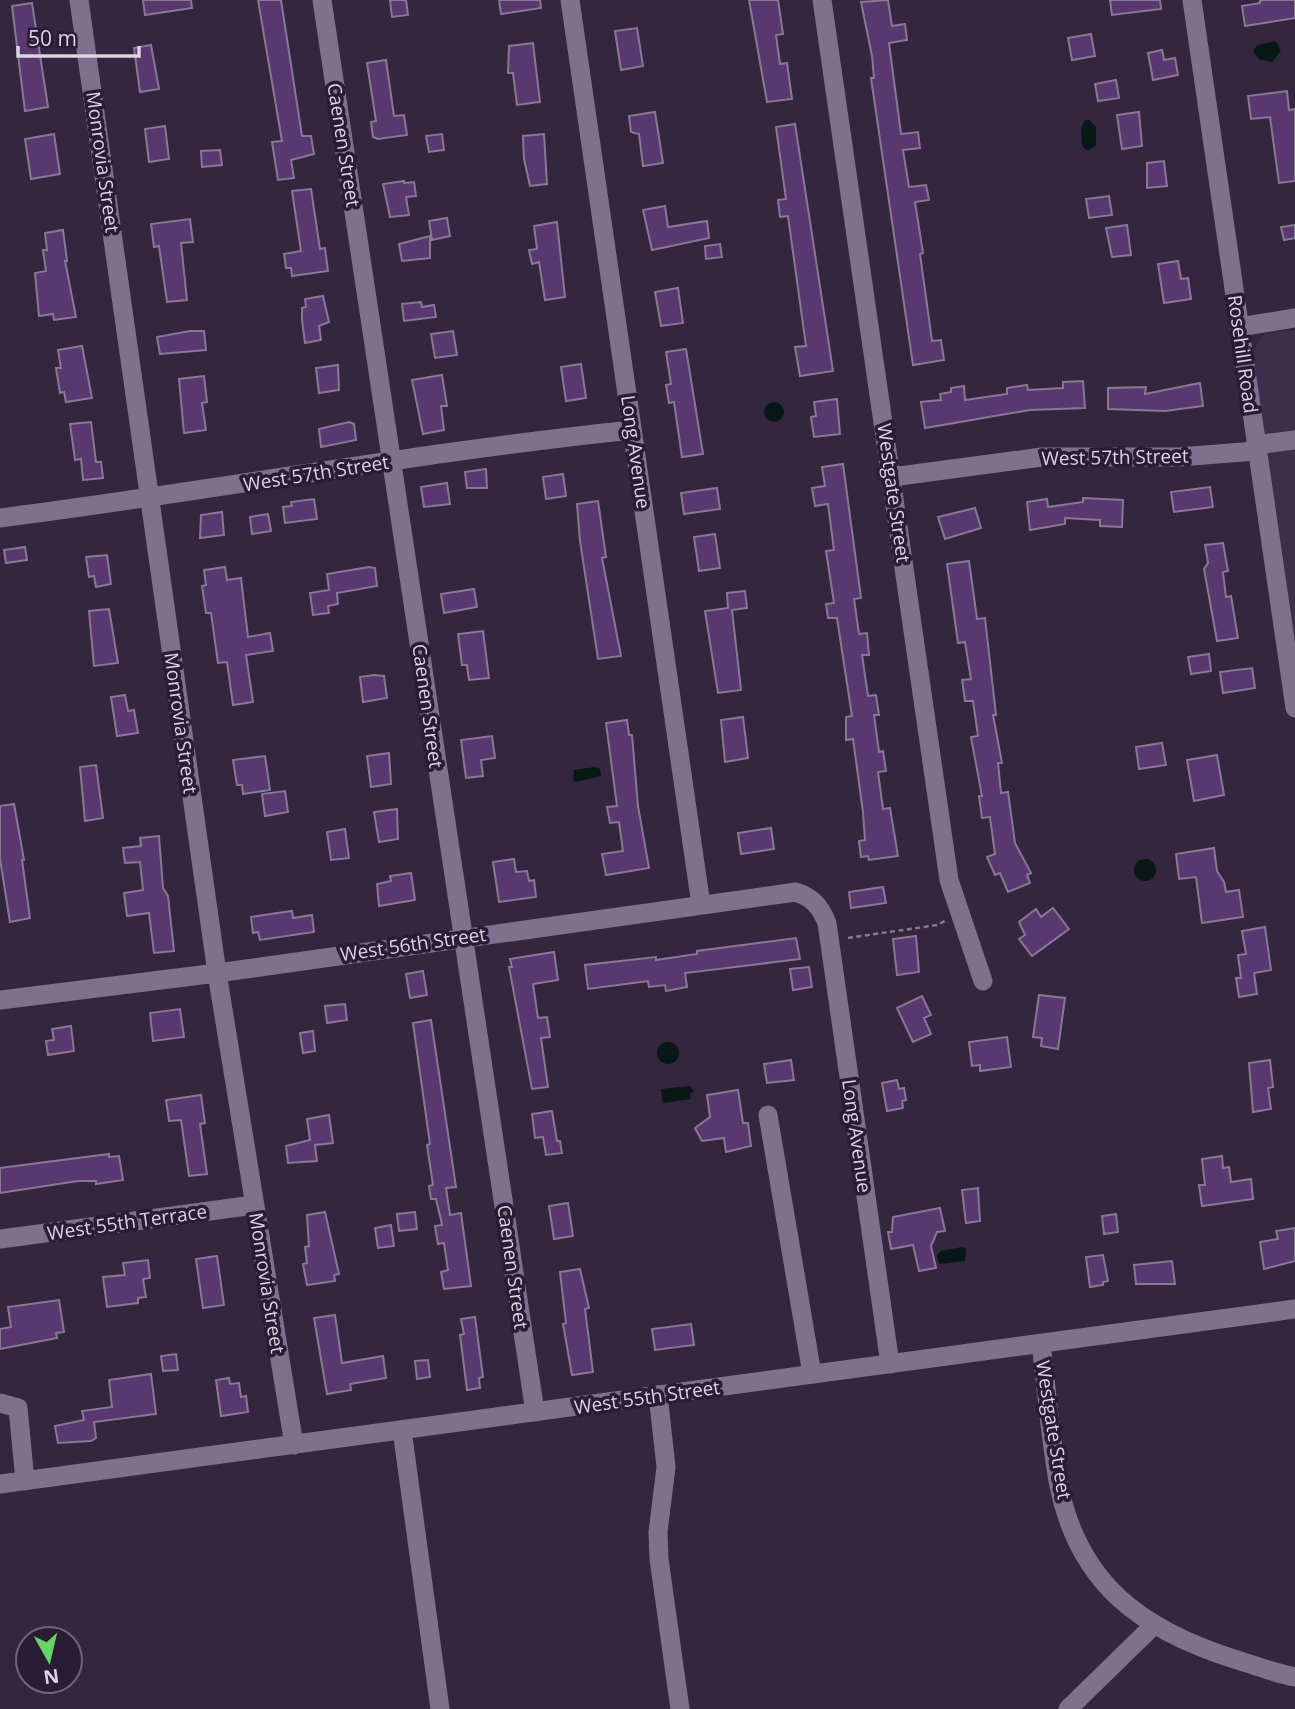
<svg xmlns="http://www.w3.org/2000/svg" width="1295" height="1709" viewBox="0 0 1295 1709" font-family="'Open Sans',sans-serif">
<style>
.built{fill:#3f2d4c}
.water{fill:#091717}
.building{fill:#593870;stroke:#887795;stroke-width:2}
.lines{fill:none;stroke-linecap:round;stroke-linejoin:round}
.path{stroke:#867a8f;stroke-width:2.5;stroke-dasharray:5 3.5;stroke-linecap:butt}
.minor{stroke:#80708d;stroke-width:19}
.labels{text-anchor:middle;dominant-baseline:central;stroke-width:7;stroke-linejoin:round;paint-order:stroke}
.street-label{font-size:19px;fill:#dcd3e3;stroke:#2a1c34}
</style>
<rect width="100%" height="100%" fill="#34263f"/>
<path class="built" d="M1295,330V645L1252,352L1264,334Z"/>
<path class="water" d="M1276,41L1281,51L1272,62L1260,60L1253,52L1257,45Z
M1085,120H1089L1096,127V145L1088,151L1082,146L1081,129Z
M764 412a10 10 0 1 1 20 0a10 10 0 1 1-20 0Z
M595,767L600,769L601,776L576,782L573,780L574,770Z
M1134 870a11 11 0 1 1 22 0a11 11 0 1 1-22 0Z
M657 1053a11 11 0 1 1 22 0a11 11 0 1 1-22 0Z
M690,1086L694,1091L690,1094L691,1099L663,1103L661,1089Z
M962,1247L966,1249L965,1261L939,1264L937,1255L941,1251Z"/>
<path class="building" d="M143,0H191L192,8L145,15Z
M258,0H281L302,136H311L314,154L291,160L294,178L278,180L272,142L282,141Z
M390,0H406L408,15L392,17Z
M499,0H540L541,8L501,14Z
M749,0H778L783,34L776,35L780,64L787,63L792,99L767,102Z
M888,0L892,26L905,24L907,40L889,43L901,134L918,132L920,148L903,150L909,187L926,185L929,200L915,202L923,253L920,254L932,341L941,340L944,360L913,365L871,78H874L872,56L861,2Z
M1110,0H1160L1161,9L1112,15Z
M1260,0H1295V18L1245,26L1242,6L1260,3Z
M32,3L48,107L25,111L12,6Z
M637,28L643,66L621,70L615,31Z
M1091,34L1095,56L1072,60L1068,38Z
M533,43L540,102L517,105L513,73H508L509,46Z
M151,45L159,89L140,92L134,48Z
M1162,50L1164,60L1175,58L1178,75L1153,80L1148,53Z
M386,60L394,116L404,115L407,135L378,139L373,137L371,122L376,121L367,63Z
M1116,80L1119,98L1098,101L1095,84Z
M1287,91L1289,110L1295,109V181L1279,183L1270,117L1251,119L1248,96Z
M655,112L663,163L643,166L639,134L631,132L629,116Z
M1139,112L1142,146L1122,149L1117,115Z
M795,124L833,371L800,376L795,347L806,346L788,216L780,217L778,200L786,199L776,127Z
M165,126L169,159L149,162L145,129Z
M54,134L60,174L31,179L25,139Z
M442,134L444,150L429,152L426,136Z
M544,134L547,184L530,186L524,159L523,136Z
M220,150L222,165L202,167L201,151Z
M1164,161L1167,186L1147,188V163Z
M404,181V183L414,182L416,196L406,197L409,215L390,217L383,184Z
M311,189L320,249L325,248L328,271L292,276L291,268H286L284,254L301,251L292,191Z
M1109,196L1112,215L1089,218L1086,199Z
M665,206L668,227L707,221L709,238L652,250L643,210Z
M447,218L450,236L432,240L429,221Z
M190,219L193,242L181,243L187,300L167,302L159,246L154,247L151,224Z
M557,222L565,297L545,300L539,262L532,264L529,250L537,249L534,226Z
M1127,225L1131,255L1112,257L1106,228Z
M1295,225V238L1284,240L1281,227Z
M63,230L67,261H65L76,317L54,320L53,314L39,316L35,273L46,271L43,250H47L45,233Z
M430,236V258L402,261L399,244Z
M720,244L722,257L706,259L705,246Z
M1178,261L1181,279L1188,278L1191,299L1164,303L1158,264Z
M678,288L683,323L661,326L655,292Z
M323,296L329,322L319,326L321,340L305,343L302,320V308L306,307L305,299Z
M421,302L422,307L434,305L436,317L404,321L402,304Z
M190,331H204L206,350L160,354L157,337Z
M453,331L457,355L435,358L431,334Z
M82,346L92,398L66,402L64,392L60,393L56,368H61L58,350Z
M686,349L703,454L682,457L674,402L669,403L666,385L671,384L666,352Z
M581,364L586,398L566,401L561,367Z
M338,365L339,390L319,393L316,368Z
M442,375L447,406H441L444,430L423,434L412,380Z
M204,376L207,402L202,403L206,430L184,433L179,379Z
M1083,381L1085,408L1030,410L925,428L921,402L941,400L940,394L951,392V388L964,386L965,400L1007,394V388L1027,385L1028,390L1063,388V382Z
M1200,383L1203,406L1165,411L1108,409V388L1146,387L1145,394Z
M837,399L840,434L814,437L811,417L816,416L814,402Z
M91,422L96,462H101L103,478L83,480L81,459L75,460L70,424Z
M349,422L354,424L356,440L321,447L319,429Z
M843,464L861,598L854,599L859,634L867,633L869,655H862L868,696L876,695L879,715H874L879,752L883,751L886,771L878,772L883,809L890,808L898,856L869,860L868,856L861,857L859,841L865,840L863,812L853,739L846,740V717L852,716L837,618H828L826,604L834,603L826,551L834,550L828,504L815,506L812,488L825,486L822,467Z
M486,469L487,488H467L465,472Z
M563,474L566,496L546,499L543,477Z
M447,483L450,504L424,507L421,487Z
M1210,487L1213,507L1174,512L1171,492Z
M717,488L720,509L684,514L681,493Z
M1083,498L1123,500L1122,527L1100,526V520L1065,518V524L1030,530L1027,502L1047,499L1048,507L1083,502Z
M314,499L317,519L285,523L283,507L292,506L291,502Z
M598,501L606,557L602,558L621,656L598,659L580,541L577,504Z
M975,508L981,528L945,539L938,517Z
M222,512L224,535L200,538L201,515Z
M268,514L271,531L252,534L250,517Z
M715,534L720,568L699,571L694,537Z
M1223,543L1228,571L1223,572L1226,597L1231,596L1238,638L1217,641L1204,569L1208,563L1205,545Z
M25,547L27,560L6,563L4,550Z
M107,555L111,584L96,587L94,576L89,577L86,557Z
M969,561L977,619L985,618L996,715H993L1002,763H998L1001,793L1008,792L1015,843L1031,873L1027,875L1030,883L1008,892L1000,873L995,875L987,857L995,854L990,817L982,818L979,796H982L971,737L978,736L973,701H965L962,680L971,679L965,642L958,643L947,564Z
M225,567L227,580L241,578L248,637L270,633L273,651L246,655L253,702L233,705L227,662L218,663L211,613H206L202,586L206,585L204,570Z
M369,567L375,568L377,586L337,593L338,604L328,606L329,613L313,615L310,593L329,590L327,574Z
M474,589L477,607L444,613L441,594Z
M745,591L747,608L732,610L741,690L718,693L705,611L728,608L727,593Z
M109,609L118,663L94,666L89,611Z
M483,631L489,678L469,680L467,665H462L458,634Z
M1209,654L1211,671L1191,674L1188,657Z
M1252,668L1255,688L1223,693L1220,672Z
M374,675L384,676L387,698L363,702L360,677Z
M125,695L128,711L134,710L138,733L117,736L111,697Z
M743,717L748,758L725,762L721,720Z
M627,720L629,735H632L638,806L649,868L606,875L602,854L623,851L619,822L610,823L607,807L617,806L606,723Z
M492,736L495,758L481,760L483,776L466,778L461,740Z
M1162,743L1166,765L1139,769L1136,747Z
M389,753L391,784L371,787L367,756Z
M1217,755L1224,795L1194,801L1187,760Z
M265,756L270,790L243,794L242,785H237L233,760Z
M96,765L103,818L85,821L80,767Z
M285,791L288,812L265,816L262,794Z
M14,804L24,860H22L30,918L10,922L0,859V806Z
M397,809L398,839L379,842L374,812Z
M771,828L774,849L741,854L738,833Z
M345,829L349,858L331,860L327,832Z
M159,836L163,888L168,896L174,951L154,953L149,913L127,916L124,893L143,890L140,862L125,863L123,848L141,846L140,838Z
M1214,848L1217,871L1224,882L1226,892L1239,890L1243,917L1202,923L1196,877L1179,879L1176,854Z
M514,859L516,872L527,871L529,881L534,880L536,897L499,902L493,862Z
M411,873L415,900L379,906L377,884L391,881L390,876Z
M883,887L886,903L851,908L849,892Z
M1053,908L1069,929L1032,956L1019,939L1025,935L1019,922L1036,909L1041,917Z
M292,911L293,918L312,915L314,932L260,940L258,932L253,933L251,917Z
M1265,927L1271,970L1254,973L1257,994L1239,997L1236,978H1241L1238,955L1246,954L1242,931Z
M916,936L919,972L897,975L893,939Z
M796,938L800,959L685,973L687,987L666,991L665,985L649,987L648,981L588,989L585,965L656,957V960L697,954V951Z
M554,952L558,980L533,984L538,1018L547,1017L550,1037L541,1038L548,1087L532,1089L509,967H512L510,959Z
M809,967L812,987L793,990L790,969Z
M423,971L427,995L410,998L406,974Z
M1039,995L1065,998L1058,1049L1041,1046L1042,1038L1033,1037Z
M922,996L931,1015L924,1018L931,1034L913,1042L897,1008Z
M345,1004L347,1020L327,1023L325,1006Z
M180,1009L184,1037L153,1041L150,1013Z
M431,1020L456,1187L446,1188L450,1215L461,1213L471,1286L444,1289L441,1272L448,1270L444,1243L438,1244L435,1226L442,1225L441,1220L436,1199H431L429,1186L433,1185L427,1145L430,1144L413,1023Z
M71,1026L74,1051L48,1055L46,1041L54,1040L52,1029Z
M313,1031L315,1051L303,1053L300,1033Z
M1007,1037L1011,1067L980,1071V1065L972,1066L969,1042Z
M791,1060L794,1080L767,1083L764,1064Z
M1270,1060L1273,1087L1268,1088L1271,1109L1253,1112L1249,1063Z
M897,1080L899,1089L904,1088L906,1100L902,1101L903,1108L887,1111L882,1083Z
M738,1090L743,1123H748L751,1146L726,1152L724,1138L702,1141L695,1128L710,1117L707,1095Z
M201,1095L205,1123L200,1124L207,1174L189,1176L181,1120L169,1121L166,1100Z
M552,1111L557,1141H560L562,1153L546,1155L543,1137L535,1138L532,1114Z
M329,1115L333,1143L315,1145L317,1161L288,1163L286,1146L310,1140L307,1119Z
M109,1154V1157L119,1156L123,1180L96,1184V1181H78L0,1193V1168Z
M1222,1156L1223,1168L1229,1167L1231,1182L1251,1179L1253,1199L1202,1206L1199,1185H1205L1202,1159Z
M978,1188L980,1221L966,1223L962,1190Z
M568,1203L573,1236L554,1239L549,1206Z
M940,1208L945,1231L937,1232L931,1246L936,1268L919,1271L913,1245L891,1249L888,1232H892L893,1217Z
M325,1212L339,1274L334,1275L335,1281L307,1285L303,1264L307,1263L305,1247L309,1246L307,1215Z
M415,1212L417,1229L399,1231L397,1214Z
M1116,1214L1118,1232L1104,1234L1102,1216Z
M391,1225L394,1246L378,1248L375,1228Z
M1295,1228V1261L1264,1269L1260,1242L1278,1239L1276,1231Z
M1103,1255L1108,1281L1103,1282V1285L1090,1287L1086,1257Z
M217,1256L224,1305L203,1308L196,1259Z
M148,1260L150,1278L143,1279L146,1297L138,1298V1303L107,1307L103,1277L125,1275L123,1263Z
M1172,1261L1175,1284H1136L1134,1265Z
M580,1269L589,1308L585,1309L593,1372L572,1375L563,1324L566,1323L560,1272Z
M59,1300L64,1332L56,1333L57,1338L0,1349V1329L11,1327L8,1307Z
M335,1315L342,1363L383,1356L386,1378L350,1384L351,1390L327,1394L314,1318Z
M475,1317L483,1377L479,1378L480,1388L467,1390L460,1335L464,1334L461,1319Z
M691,1324L694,1345L655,1350L652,1329Z
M176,1354L178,1370L163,1371L161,1356Z
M428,1360L430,1377L417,1379L415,1361Z
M151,1374L156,1414L94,1422L96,1438L91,1441L58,1443L55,1426L84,1420L82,1411L112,1407L109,1380Z
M229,1378L230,1384L239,1383L241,1397L246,1396L248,1412L221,1416L216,1380Z"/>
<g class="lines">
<path class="path" d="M848,938L937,925L945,921"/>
<path class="minor" d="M79,0L217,973L294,1445
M322,0L535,1412
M570,0L701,905
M822,0L949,880L983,981
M1192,0L1295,708
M1239,327L1295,318
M1255,445L1295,440
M892,477L1042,457H1179L1256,451
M0,518C211,491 420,452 632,430
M0,1000L217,973L796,892C813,898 820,906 827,923L890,1364
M768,1115L812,1374
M0,1239L254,1205
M1041,1344C1047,1391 1050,1439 1059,1486C1079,1585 1143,1630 1234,1659C1254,1665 1274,1673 1295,1677
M658,1395L666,1467L658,1532L659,1559L680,1709
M0,1403L18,1408L25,1481
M402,1430L440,1709
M0,1484L1295,1309
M1068,1709L1154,1625"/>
</g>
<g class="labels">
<g class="street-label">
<text transform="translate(344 145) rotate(81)">Caenen Street</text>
<text transform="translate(103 162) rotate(82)">Monrovia Street</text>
<text transform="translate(1243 354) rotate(82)">Rosehill Road</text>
<text transform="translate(636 452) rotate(82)">Long Avenue</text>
<text transform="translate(1115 457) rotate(-1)">West 57th Street</text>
<text transform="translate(316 473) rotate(-9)">West 57th Street</text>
<text transform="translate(894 493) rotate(82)">Westgate Street</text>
<text transform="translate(428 706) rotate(82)">Caenen Street</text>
<text transform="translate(181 723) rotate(82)">Monrovia Street</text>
<text transform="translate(413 944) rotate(-8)">West 56th Street</text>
<text transform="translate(857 1136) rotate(82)">Long Avenue</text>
<text transform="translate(127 1222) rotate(-8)">West 55th Terrace</text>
<text transform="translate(513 1267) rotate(82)">Caenen Street</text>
<text transform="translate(267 1283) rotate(81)">Monrovia Street</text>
<text transform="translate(647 1397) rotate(-8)">West 55th Street</text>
<text transform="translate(1054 1430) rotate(81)">Westgate Street</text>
</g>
</g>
<g transform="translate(49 1660) rotate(172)"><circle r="33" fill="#2a1c34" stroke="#71657a" stroke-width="2"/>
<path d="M0-5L12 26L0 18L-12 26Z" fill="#66d466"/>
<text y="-10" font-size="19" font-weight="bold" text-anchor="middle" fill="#dcd3e3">N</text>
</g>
<path d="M18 46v10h121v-10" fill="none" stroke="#dcd3e3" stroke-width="3.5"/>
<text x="28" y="46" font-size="21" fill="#dcd3e3" stroke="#2a1c34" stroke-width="5" paint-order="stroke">50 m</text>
</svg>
